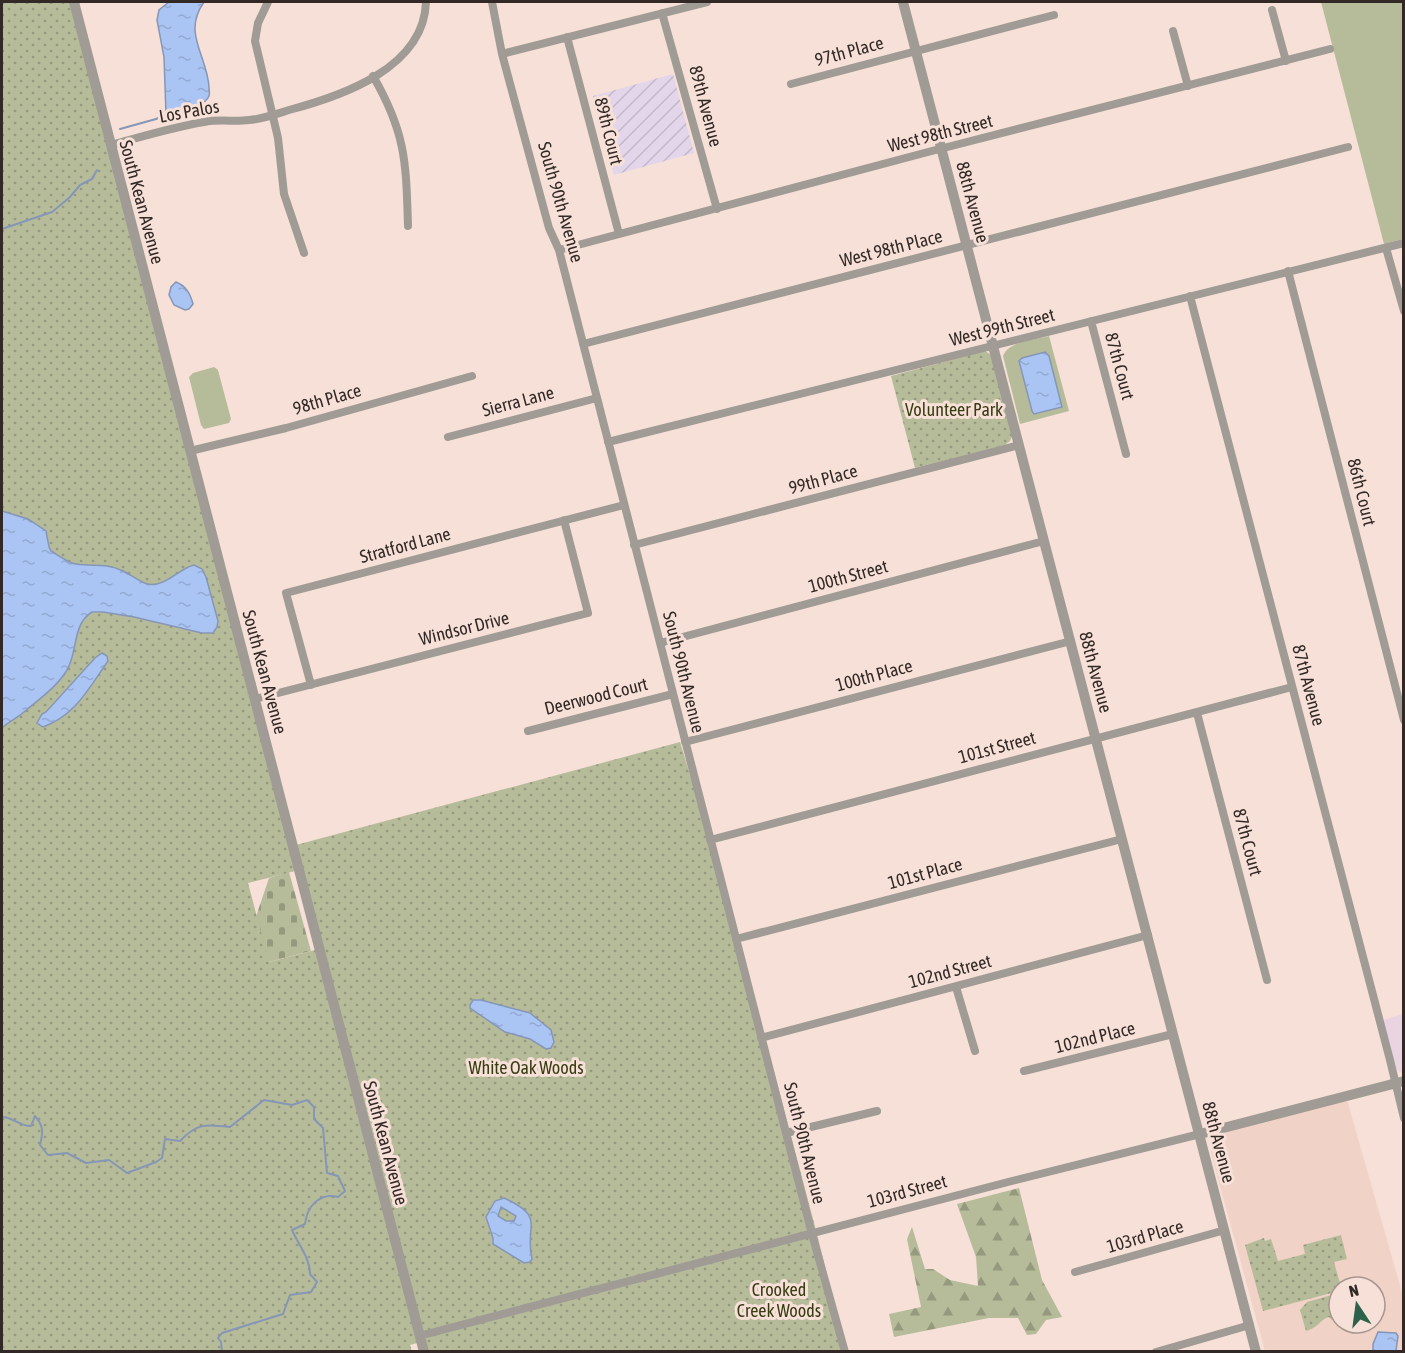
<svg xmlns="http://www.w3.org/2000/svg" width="1405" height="1353" viewBox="0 0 1405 1353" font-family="'Asap Condensed',sans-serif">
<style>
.commercial{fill:#ebd4e1}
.industrial{fill:url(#industrial-furrows)}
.built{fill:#f0d2c6;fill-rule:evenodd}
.grass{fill:#b6bc9a}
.forest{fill:url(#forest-firs)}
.cemetery{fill:url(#cemetery-stones)}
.park{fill:url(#park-dots);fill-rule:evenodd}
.water{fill:url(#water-ripples);stroke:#8696b6;stroke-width:1.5;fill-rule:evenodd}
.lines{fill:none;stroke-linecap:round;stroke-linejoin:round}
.stream{stroke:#8696b6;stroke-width:2}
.minor{stroke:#a09b94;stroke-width:8}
.tertiary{stroke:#a09b94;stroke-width:10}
.labels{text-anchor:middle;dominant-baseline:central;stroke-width:6;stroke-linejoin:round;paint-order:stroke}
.street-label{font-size:18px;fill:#322926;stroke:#f7e0d7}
.park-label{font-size:18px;fill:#373c12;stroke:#f7e0d7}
</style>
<defs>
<pattern id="industrial-furrows" width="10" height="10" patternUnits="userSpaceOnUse" patternTransform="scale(1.5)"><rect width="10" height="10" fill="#e3d6ea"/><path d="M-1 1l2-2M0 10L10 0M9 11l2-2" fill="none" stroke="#c3b8c9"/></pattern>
<pattern id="forest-firs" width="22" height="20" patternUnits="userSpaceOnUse" patternTransform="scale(1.5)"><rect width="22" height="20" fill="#b6bc9a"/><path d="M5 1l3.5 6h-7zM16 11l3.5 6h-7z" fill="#95997d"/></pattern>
<pattern id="cemetery-stones" width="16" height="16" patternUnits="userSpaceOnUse" patternTransform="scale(1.5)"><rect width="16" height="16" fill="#b6bc9a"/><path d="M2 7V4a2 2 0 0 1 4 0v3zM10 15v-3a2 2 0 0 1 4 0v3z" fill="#95997d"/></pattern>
<pattern id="park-dots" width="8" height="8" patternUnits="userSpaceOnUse" patternTransform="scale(1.5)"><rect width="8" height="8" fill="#b6bc9a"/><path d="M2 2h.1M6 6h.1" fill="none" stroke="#95997d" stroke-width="1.8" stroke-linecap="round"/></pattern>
<pattern id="water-ripples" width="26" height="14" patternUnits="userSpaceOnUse" patternTransform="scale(1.5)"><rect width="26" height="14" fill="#aac5f4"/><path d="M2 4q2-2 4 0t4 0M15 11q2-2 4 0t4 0" fill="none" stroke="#93a9d1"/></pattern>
</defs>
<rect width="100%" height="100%" fill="#f7e0d7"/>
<path class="commercial" d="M1403,1014V1073L1398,1071L1395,1066L1383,1020Z"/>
<path class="industrial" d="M673,74L694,153L614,175L593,96Z"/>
<path class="built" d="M1347,1100L1403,1296V1351H1265L1211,1153L1212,1143L1219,1135L1239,1128ZM1339,1287H1375V1323H1339Z"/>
<path class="grass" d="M1321,2H1403V239L1384,244Z
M1049,336L1069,411L1020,424L1003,356C1008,341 1035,340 1049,336Z
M214,367L218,370L231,419L229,423L204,429L201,425L189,377L193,373Z"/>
<path class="forest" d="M1019,1188L1042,1280L1062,1317L1046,1320L1036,1334L1027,1335L1018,1318H989L894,1337L889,1314L921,1307L907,1239L912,1227L925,1269H933L950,1280L978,1286L976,1257L957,1204Z"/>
<path class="cemetery" d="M289,872L311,951L238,970L269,878Z"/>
<path class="park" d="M2,2H74L296,845L680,742L727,895L817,1234L846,1351L424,1352L421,1342L410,1345L412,1352H2ZM299,870L319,949L269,962L248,883Z
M985,351L991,355L1012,436L1010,441L1005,445L915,468L891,376Z
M1341,1235L1347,1259L1334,1262L1341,1287H1339V1291L1263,1311L1245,1245L1264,1238L1265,1241L1271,1239L1278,1261L1305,1254L1303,1245Z
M1339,1293V1318L1332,1320L1329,1317C1319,1320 1320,1327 1306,1331L1300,1310L1307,1302Z"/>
<path class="water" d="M169,2H204C182,33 207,55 209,87C209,90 210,94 209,96C204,108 181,111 171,114H166L164,57L157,20L159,10Z
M176,282C186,286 190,293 193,304L189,309L185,310L174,305L169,295L171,287Z
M1045,352L1049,356L1062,407L1034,414L1032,411L1019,361L1022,358Z
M2,511L28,519L46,531L49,547L51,551C58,555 68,563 76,564C94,567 104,562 123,571C134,576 144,587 157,584C171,581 181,568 194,565L202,569L206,577L218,621L217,627L213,633H202L134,617L103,612H92C72,624 78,652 67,670C57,687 38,700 24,712C17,718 8,722 2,728Z
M102,653L107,656L108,661C89,688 76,715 43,727L37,723L42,714L46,712L95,658Z
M473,1000H481L530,1013L551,1030L554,1042L551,1048L546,1049L530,1039L505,1032L470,1008V1005Z
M504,1198C547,1217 524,1226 532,1259L530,1262L524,1263L493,1244V1238L486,1217L495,1201ZM501,1207L516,1216L514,1221H506L498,1216Z
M1378,1332L1396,1333L1398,1336L1396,1351H1373V1344Z"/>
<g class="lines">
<path class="stream" d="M120,129L156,119L166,114
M2,229L52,212L70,197L80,185L92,179L97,170
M2,1117C13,1117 19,1126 31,1126L35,1116C44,1126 43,1133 40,1145L48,1155L67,1153L86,1163L109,1160L127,1173L156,1162L162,1158L165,1139L180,1141C197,1123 206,1124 230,1127L264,1100L292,1105L307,1100L314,1107V1119L323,1128L327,1173L338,1176L345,1191L338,1197C320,1192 307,1206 305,1224L292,1230C298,1244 310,1258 310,1274L317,1282L311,1292L290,1295L283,1314L222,1333L218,1338L221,1342L222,1352"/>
<path class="minor" d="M268,2L258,23L255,41L278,138L284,194L304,253
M492,2L502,54L549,228L559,250L812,1234L845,1352
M1272,10L1286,61
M662,13L717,209
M1173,31L1188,86
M567,37L619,234
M502,54L707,2
M373,76C406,133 406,162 408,226
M791,84L1054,15
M111,145C141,137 173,127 204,122C219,119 234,122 249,120C263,119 276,114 289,110C342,96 424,68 426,2
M1386,248L1404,311
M559,250L928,152L1330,49
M1288,271L1404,720
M1190,296L1390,1060L1404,1118
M1091,321L1126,454
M583,344L1348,147
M448,437L597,398
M608,442L1404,243
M190,451L286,428L472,376
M634,545L1019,445
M660,643L1044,541
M311,685L286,593L624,505
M255,699L588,613L564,520
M1197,713L1267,980
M528,731L673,694
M685,742L1071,641
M710,840L1292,687
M736,939L1122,839
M956,987L975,1051
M761,1038L1148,935
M1024,1071L1173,1034
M786,1133L877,1111
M1075,1272L1225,1230
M419,1336L1008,1182L1200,1134
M1156,1352L1250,1325"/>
<path class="tertiary" d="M74,2L424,1352
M903,2L1256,1352
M1200,1134L1404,1081"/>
</g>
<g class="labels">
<g class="street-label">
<text transform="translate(849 51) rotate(-15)">97th Place</text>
<text transform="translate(706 106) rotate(75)">89th Avenue</text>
<text transform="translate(189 111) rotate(-10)">Los Palos</text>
<text transform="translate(609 131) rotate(76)">89th Court</text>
<text transform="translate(940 133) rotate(-14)">West 98th Street</text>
<text transform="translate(142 202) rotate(75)">South Kean Avenue</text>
<text transform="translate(561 202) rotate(74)">South 90th Avenue</text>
<text transform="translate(973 202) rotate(75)">88th Avenue</text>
<text transform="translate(891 248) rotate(-14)">West 98th Place</text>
<text transform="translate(1002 327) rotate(-14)">West 99th Street</text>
<text transform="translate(1120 366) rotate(75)">87th Court</text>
<text transform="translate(327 399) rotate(-16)">98th Place</text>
<text transform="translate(518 401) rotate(-15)">Sierra Lane</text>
<text transform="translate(823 479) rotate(-15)">99th Place</text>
<text transform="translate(1362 492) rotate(76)">86th Court</text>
<text transform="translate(405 545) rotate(-15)">Stratford Lane</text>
<text transform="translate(848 576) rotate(-15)">100th Street</text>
<text transform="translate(464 628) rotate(-14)">Windsor Drive</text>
<text transform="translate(265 672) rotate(75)">South Kean Avenue</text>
<text transform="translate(684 672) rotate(76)">South 90th Avenue</text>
<text transform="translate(1096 672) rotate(75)">88th Avenue</text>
<text transform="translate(874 675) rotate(-15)">100th Place</text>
<text transform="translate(1309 685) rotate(75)">87th Avenue</text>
<text transform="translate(596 696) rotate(-14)">Deerwood Court</text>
<text transform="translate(997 747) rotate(-15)">101st Street</text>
<text transform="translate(1248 842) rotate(75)">87th Court</text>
<text transform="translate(925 873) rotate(-15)">101st Place</text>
<text transform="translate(950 971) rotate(-15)">102nd Street</text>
<text transform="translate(1095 1037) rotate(-14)">102nd Place</text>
<text transform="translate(1219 1142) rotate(75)">88th Avenue</text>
<text transform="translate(386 1143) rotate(75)">South Kean Avenue</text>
<text transform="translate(805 1143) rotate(76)">South 90th Avenue</text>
<text transform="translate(907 1191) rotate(-15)">103rd Street</text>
<text transform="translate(1145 1236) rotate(-16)">103rd Place</text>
</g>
<g class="park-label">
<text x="954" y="409">Volunteer Park</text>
<text x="526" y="1067">White Oak Woods</text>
<text x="779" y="1289">Crooked<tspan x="779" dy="21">Creek Woods</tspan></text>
</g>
</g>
<rect width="1405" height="1353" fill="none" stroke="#322926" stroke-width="6"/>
<g transform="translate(1357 1305) rotate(347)"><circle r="28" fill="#f7e0d7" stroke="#a89790" stroke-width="1.5"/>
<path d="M0-4.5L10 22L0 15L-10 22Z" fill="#2c6249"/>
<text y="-9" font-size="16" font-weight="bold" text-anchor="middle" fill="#322926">N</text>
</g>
</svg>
